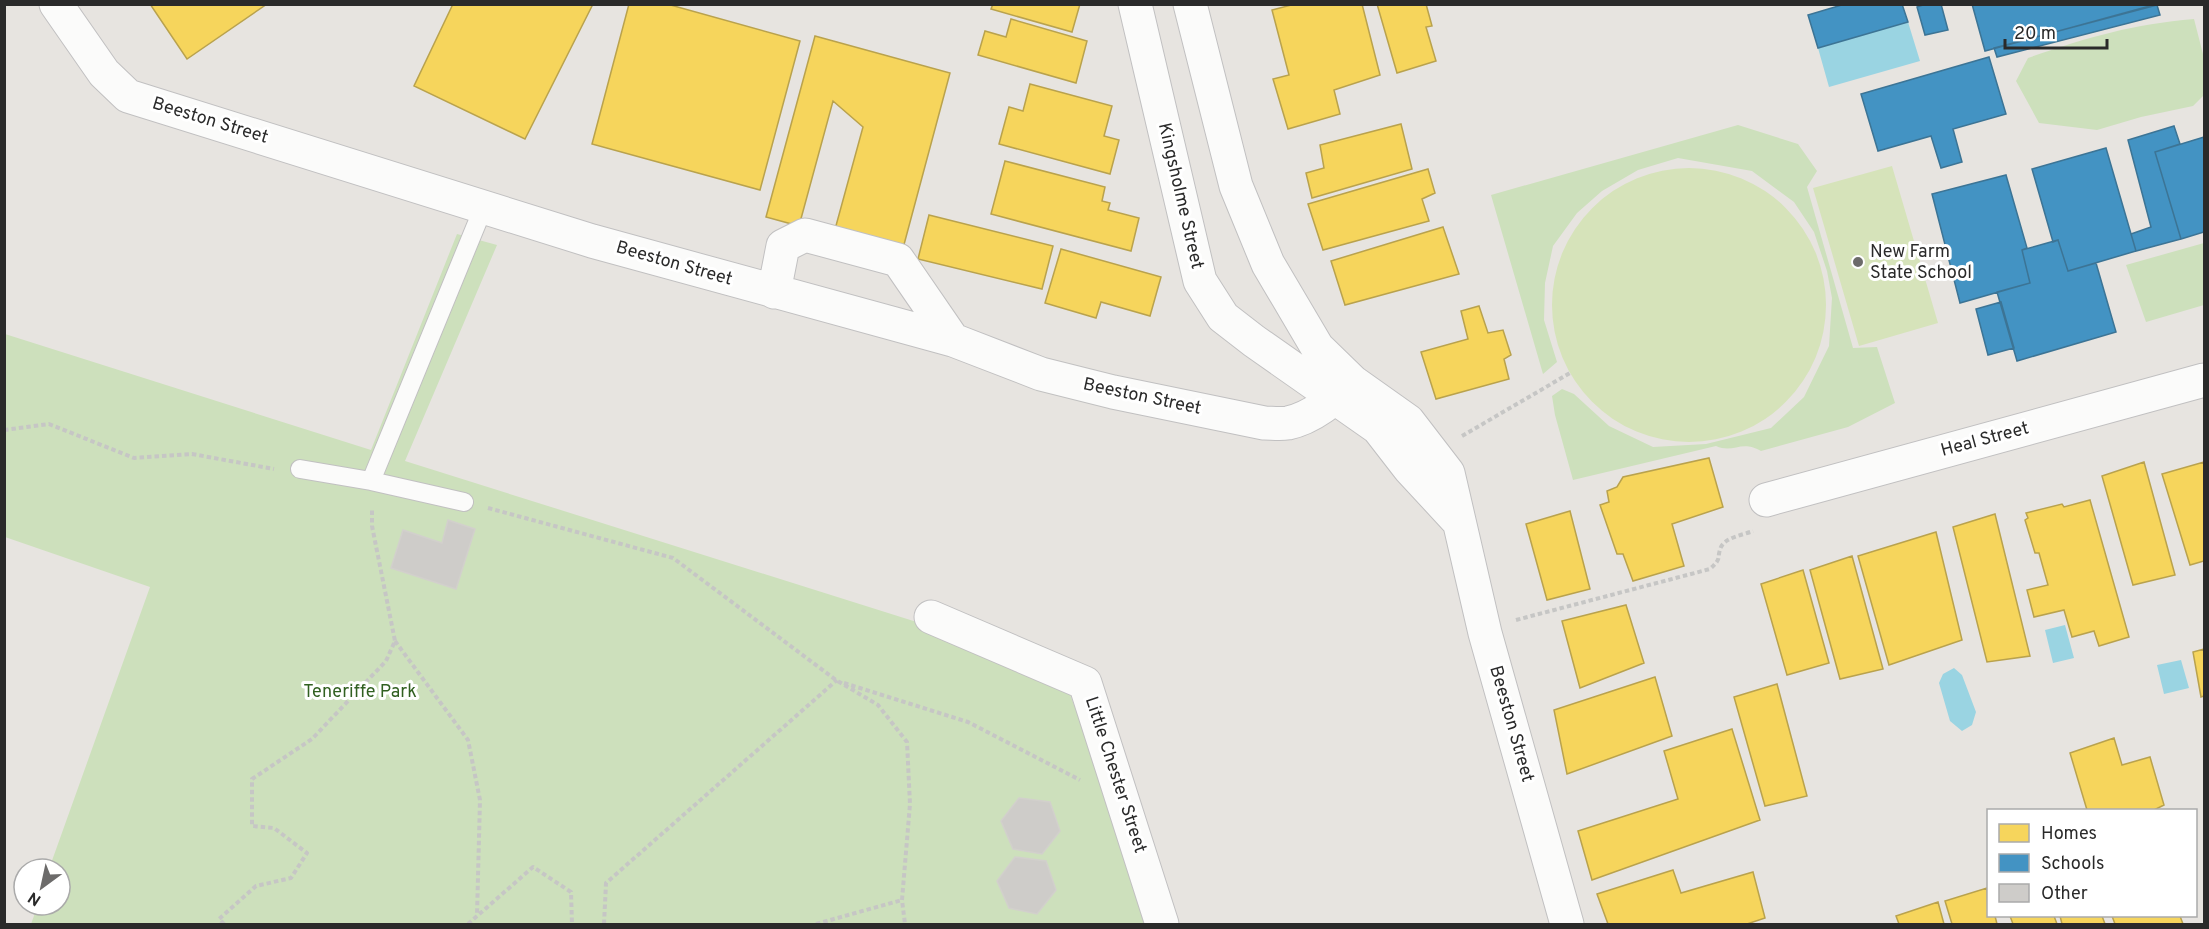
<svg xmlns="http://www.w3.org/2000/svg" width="2209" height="929" viewBox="0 0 2209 929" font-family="Overpass,sans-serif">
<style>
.green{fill:#cde0bc}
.pitch{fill:#d6e3ba}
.water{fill:#9ad4e2}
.homes{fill:#f6d55c;stroke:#b9a24d;stroke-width:1.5}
.schools{fill:#4393c3;stroke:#3c7495;stroke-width:1.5}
.building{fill:#ceccc9;stroke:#d2d0cc;stroke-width:1.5}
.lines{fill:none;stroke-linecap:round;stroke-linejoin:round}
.service-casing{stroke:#c1c0c1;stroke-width:20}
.minor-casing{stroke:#c1c0c1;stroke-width:35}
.path{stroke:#c6c6c5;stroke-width:4;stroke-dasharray:4.5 3;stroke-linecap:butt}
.service{stroke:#fbfbfa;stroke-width:18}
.minor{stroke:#fbfbfa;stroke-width:33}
.poi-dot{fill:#6c6b6a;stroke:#fff;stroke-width:2}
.labels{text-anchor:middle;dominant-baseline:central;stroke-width:6;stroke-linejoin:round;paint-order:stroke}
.street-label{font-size:18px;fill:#2a2a2a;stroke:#fff}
.poi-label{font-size:18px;fill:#2a2a2a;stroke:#fff;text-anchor:start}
.park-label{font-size:18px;fill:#316021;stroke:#fff}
</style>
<rect width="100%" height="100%" fill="#e7e4e0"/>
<path class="green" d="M2194,19L2204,58V95L2193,106L2141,117L2097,130L2039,123L2016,81L2028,58C2085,38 2133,24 2194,19Z
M1738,125L1798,144L1817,171L1807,187L1853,348L1877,347L1895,403L1848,427L1761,451C1741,439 1734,454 1716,446L1573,480L1555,415L1552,396L1562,389L1574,394L1609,426L1653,447L1706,444L1771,428L1804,397L1829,346L1832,298L1827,271L1814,232L1794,202L1752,171L1678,158L1638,170L1602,191L1577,213L1553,246L1545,283L1544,320L1557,362L1543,374L1491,195Z
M457,234L497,245L405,461L923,624L1068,689L1156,924H31L38,905H60V869H49L150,587L5,537V334L371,450Z
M2204,243V305L2146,322L2126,265Z"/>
<path class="pitch" d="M1892,166L1938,323L1859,346L1813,188Z
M1552 305a137 137 0 1 1 274 0a137 137 0 1 1-274 0Z"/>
<path class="water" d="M1908,22L1920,61L1829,87L1818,48Z
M2065,625L2074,658L2053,663L2045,630Z
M2181,660L2189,688L2164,694L2157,665Z
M1954,668L1962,675L1976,712L1972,725L1962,731L1950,721L1939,683L1943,674Z"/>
<path class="homes" d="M150,4H267L187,59Z
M453,4H593L525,139L414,86Z
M629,4H667L800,41L760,190L592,144Z
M993,4H1080L1072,32L991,9Z
M1295,4H1362L1380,75L1334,90L1340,114L1288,129L1273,79L1289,75L1272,10Z
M1377,4H1426L1432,26L1426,27L1436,61L1397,73Z
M1011,19L1087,41L1076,83L978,55L985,31L1006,37Z
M815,36L950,73L902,252L834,233L863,127L833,101L799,226L766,217Z
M1030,84L1112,106L1104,136L1119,140L1110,174L999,144L1009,107L1023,111Z
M1401,124L1412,169L1312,198L1306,173L1324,168L1320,145Z
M1005,161L1105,187L1102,201L1110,203L1108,210L1139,218L1131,251L991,214Z
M1428,169L1435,193L1422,199L1429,221L1323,250L1308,204Z
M929,215L1053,246L1042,289L918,259Z
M1443,227L1459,274L1345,305L1331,261Z
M1061,249L1161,277L1150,316L1101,302L1096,318L1045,303Z
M1479,306L1488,333L1503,330L1511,355L1504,359L1509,379L1436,399L1421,352L1468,339L1461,311Z
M1709,458L1723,507L1672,524L1684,566L1633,581L1623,554H1617L1600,505L1609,502L1607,491L1617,487L1623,477Z
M2144,462L2175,575L2133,585L2102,476Z
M2204,462V561L2190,565L2162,474Z
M2090,500L2129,637L2099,646L2094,631L2072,637L2064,610L2034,617L2027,590L2048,585L2039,553H2035L2025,520L2028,518L2026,513L2062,504L2064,507Z
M1570,511L1590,589L1547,600L1526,524Z
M1995,514L2030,656L1987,662L1953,527Z
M1936,532L1962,640L1889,665L1858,556Z
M1852,556L1883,669L1840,679L1810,570Z
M1803,570L1829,663L1787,675L1761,584Z
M1626,605L1644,663L1580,688L1562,621Z
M2204,649V696L2201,697L2193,652Z
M1655,677L1672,736L1567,774L1554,710Z
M1777,684L1807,796L1765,806L1734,697Z
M1732,729L1760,820L1592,880L1578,831L1678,799L1664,751Z
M2114,738L2122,765L2150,757L2164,805L2154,810H2087L2070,753Z
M1673,870L1681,893L1753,872L1765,918L1747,924H1608L1597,894Z
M1987,888L1988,916H1995L1997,924H1952L1945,901Z
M1938,902L1944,924H1899L1896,916Z
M2010,916H2054L2057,924H2013Z
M2060,916H2102L2105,924H2062Z
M2112,916H2180L2183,924H2115Z"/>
<path class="schools" d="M1845,4H1902L1908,22L1818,48L1808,15Z
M1926,4H1941L1948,30L1925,35L1917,7Z
M1972,4H2157L1985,51Z
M2157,5L2160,15L1997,57L1994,48Z
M1989,57L2006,114L1953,129L1962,162L1941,168L1931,136L1878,151L1861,94Z
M2174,126L2180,144L2155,152L2181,239L2136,251L2131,234L2151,227L2128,140Z
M2204,137V232L2181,239L2155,152Z
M2106,148L2136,251L2068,271L2058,240L2053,242L2032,169Z
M2006,175L2027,248L2022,250L2030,283L1960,303L1932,194Z
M2058,240L2068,271L2096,263L2116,332L2017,361L1997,292L2030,283L2022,250Z
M2001,302L2014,348L1988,355L1976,309Z"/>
<path class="building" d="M448,520L475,529L456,589L391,568L403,530L442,543Z
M1019,798L1050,802L1060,831L1042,854L1013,849L1001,821Z
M1015,857L1046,861L1056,890L1037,914L1009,908L997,881Z"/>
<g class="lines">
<defs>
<path id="service" d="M300,469L371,481L464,502
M371,481L484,206"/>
<path id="minor" d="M56,4L104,73L128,96L592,241L953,340L1041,374L1113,392L1264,423C1271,423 1280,424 1288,423C1313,418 1335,398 1353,382
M1135,4L1200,281L1223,317L1254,341L1378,428L1409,468L1458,521
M1190,4L1236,186L1268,264L1317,347L1353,382L1408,421L1448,473L1485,633L1567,924
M774,292L783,246L805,235L898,260L953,340
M1766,500L2204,380
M931,617L1085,683L1162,924"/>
</defs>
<use href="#service" class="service-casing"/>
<use href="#minor" class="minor-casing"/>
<path class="path" d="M4,430L49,424L134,458L192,454L274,469
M1462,436L1570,373
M488,508L673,558L836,680L878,705L907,742L910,804L902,900L905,924
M1516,620L1710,569C1723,557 1716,559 1721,547C1726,537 1743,535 1753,531
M395,641L468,740L480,800L477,915
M844,683L968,722L1080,780
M224,924L219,919L256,886L291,878L307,853L274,828L252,826V779L312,739L386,661L395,641L372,526V508
M468,924L533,867L571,892L572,924
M604,924L606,883L837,680
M816,924L902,900"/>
<use href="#service" class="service"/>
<use href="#minor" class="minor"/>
</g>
<circle class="poi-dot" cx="1858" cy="262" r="6"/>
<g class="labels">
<g class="street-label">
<text transform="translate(210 121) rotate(17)">Beeston Street</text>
<text transform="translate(1180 196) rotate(77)">Kingsholme Street</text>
<text transform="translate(674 264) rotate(16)">Beeston Street</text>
<text transform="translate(1142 397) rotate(12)">Beeston Street</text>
<text transform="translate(1985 440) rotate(-15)">Heal Street</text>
<text transform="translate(1511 724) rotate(74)">Beeston Street</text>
<text transform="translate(1115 775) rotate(72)">Little Chester Street</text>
</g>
<g class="poi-label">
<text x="1870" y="252">New Farm<tspan x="1870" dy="21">State School</tspan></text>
</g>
<g class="park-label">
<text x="360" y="692">Teneriffe Park</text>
</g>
</g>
<rect width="2209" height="929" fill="none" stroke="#2a2a2a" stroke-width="12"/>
<rect x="1987" y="809" width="210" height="108" fill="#ffffff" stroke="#aaaaaa" stroke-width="1.5"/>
<rect x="1999" y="824" width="30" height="18" fill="#f6d55c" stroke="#aaaaaa" stroke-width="1.5"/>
<text x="2041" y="839" font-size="18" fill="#2a2a2a">Homes</text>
<rect x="1999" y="854" width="30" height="18" fill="#4393c3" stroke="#aaaaaa" stroke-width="1.5"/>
<text x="2041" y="869" font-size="18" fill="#2a2a2a">Schools</text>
<rect x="1999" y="884" width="30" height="18" fill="#ceccc9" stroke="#aaaaaa" stroke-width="1.5"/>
<text x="2041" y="899" font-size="18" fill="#2a2a2a">Other</text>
<g transform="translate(42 887) rotate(213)"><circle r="28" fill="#ffffff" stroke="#aaaaaa" stroke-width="1.5"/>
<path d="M0-4.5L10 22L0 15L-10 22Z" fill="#6c6b6a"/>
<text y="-9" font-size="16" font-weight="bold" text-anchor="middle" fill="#2a2a2a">N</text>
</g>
<path d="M2005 39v9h102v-9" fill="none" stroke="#2a2a2a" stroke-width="3"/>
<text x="2014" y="39" font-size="18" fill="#2a2a2a" stroke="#ffffff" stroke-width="4.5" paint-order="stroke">20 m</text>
</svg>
